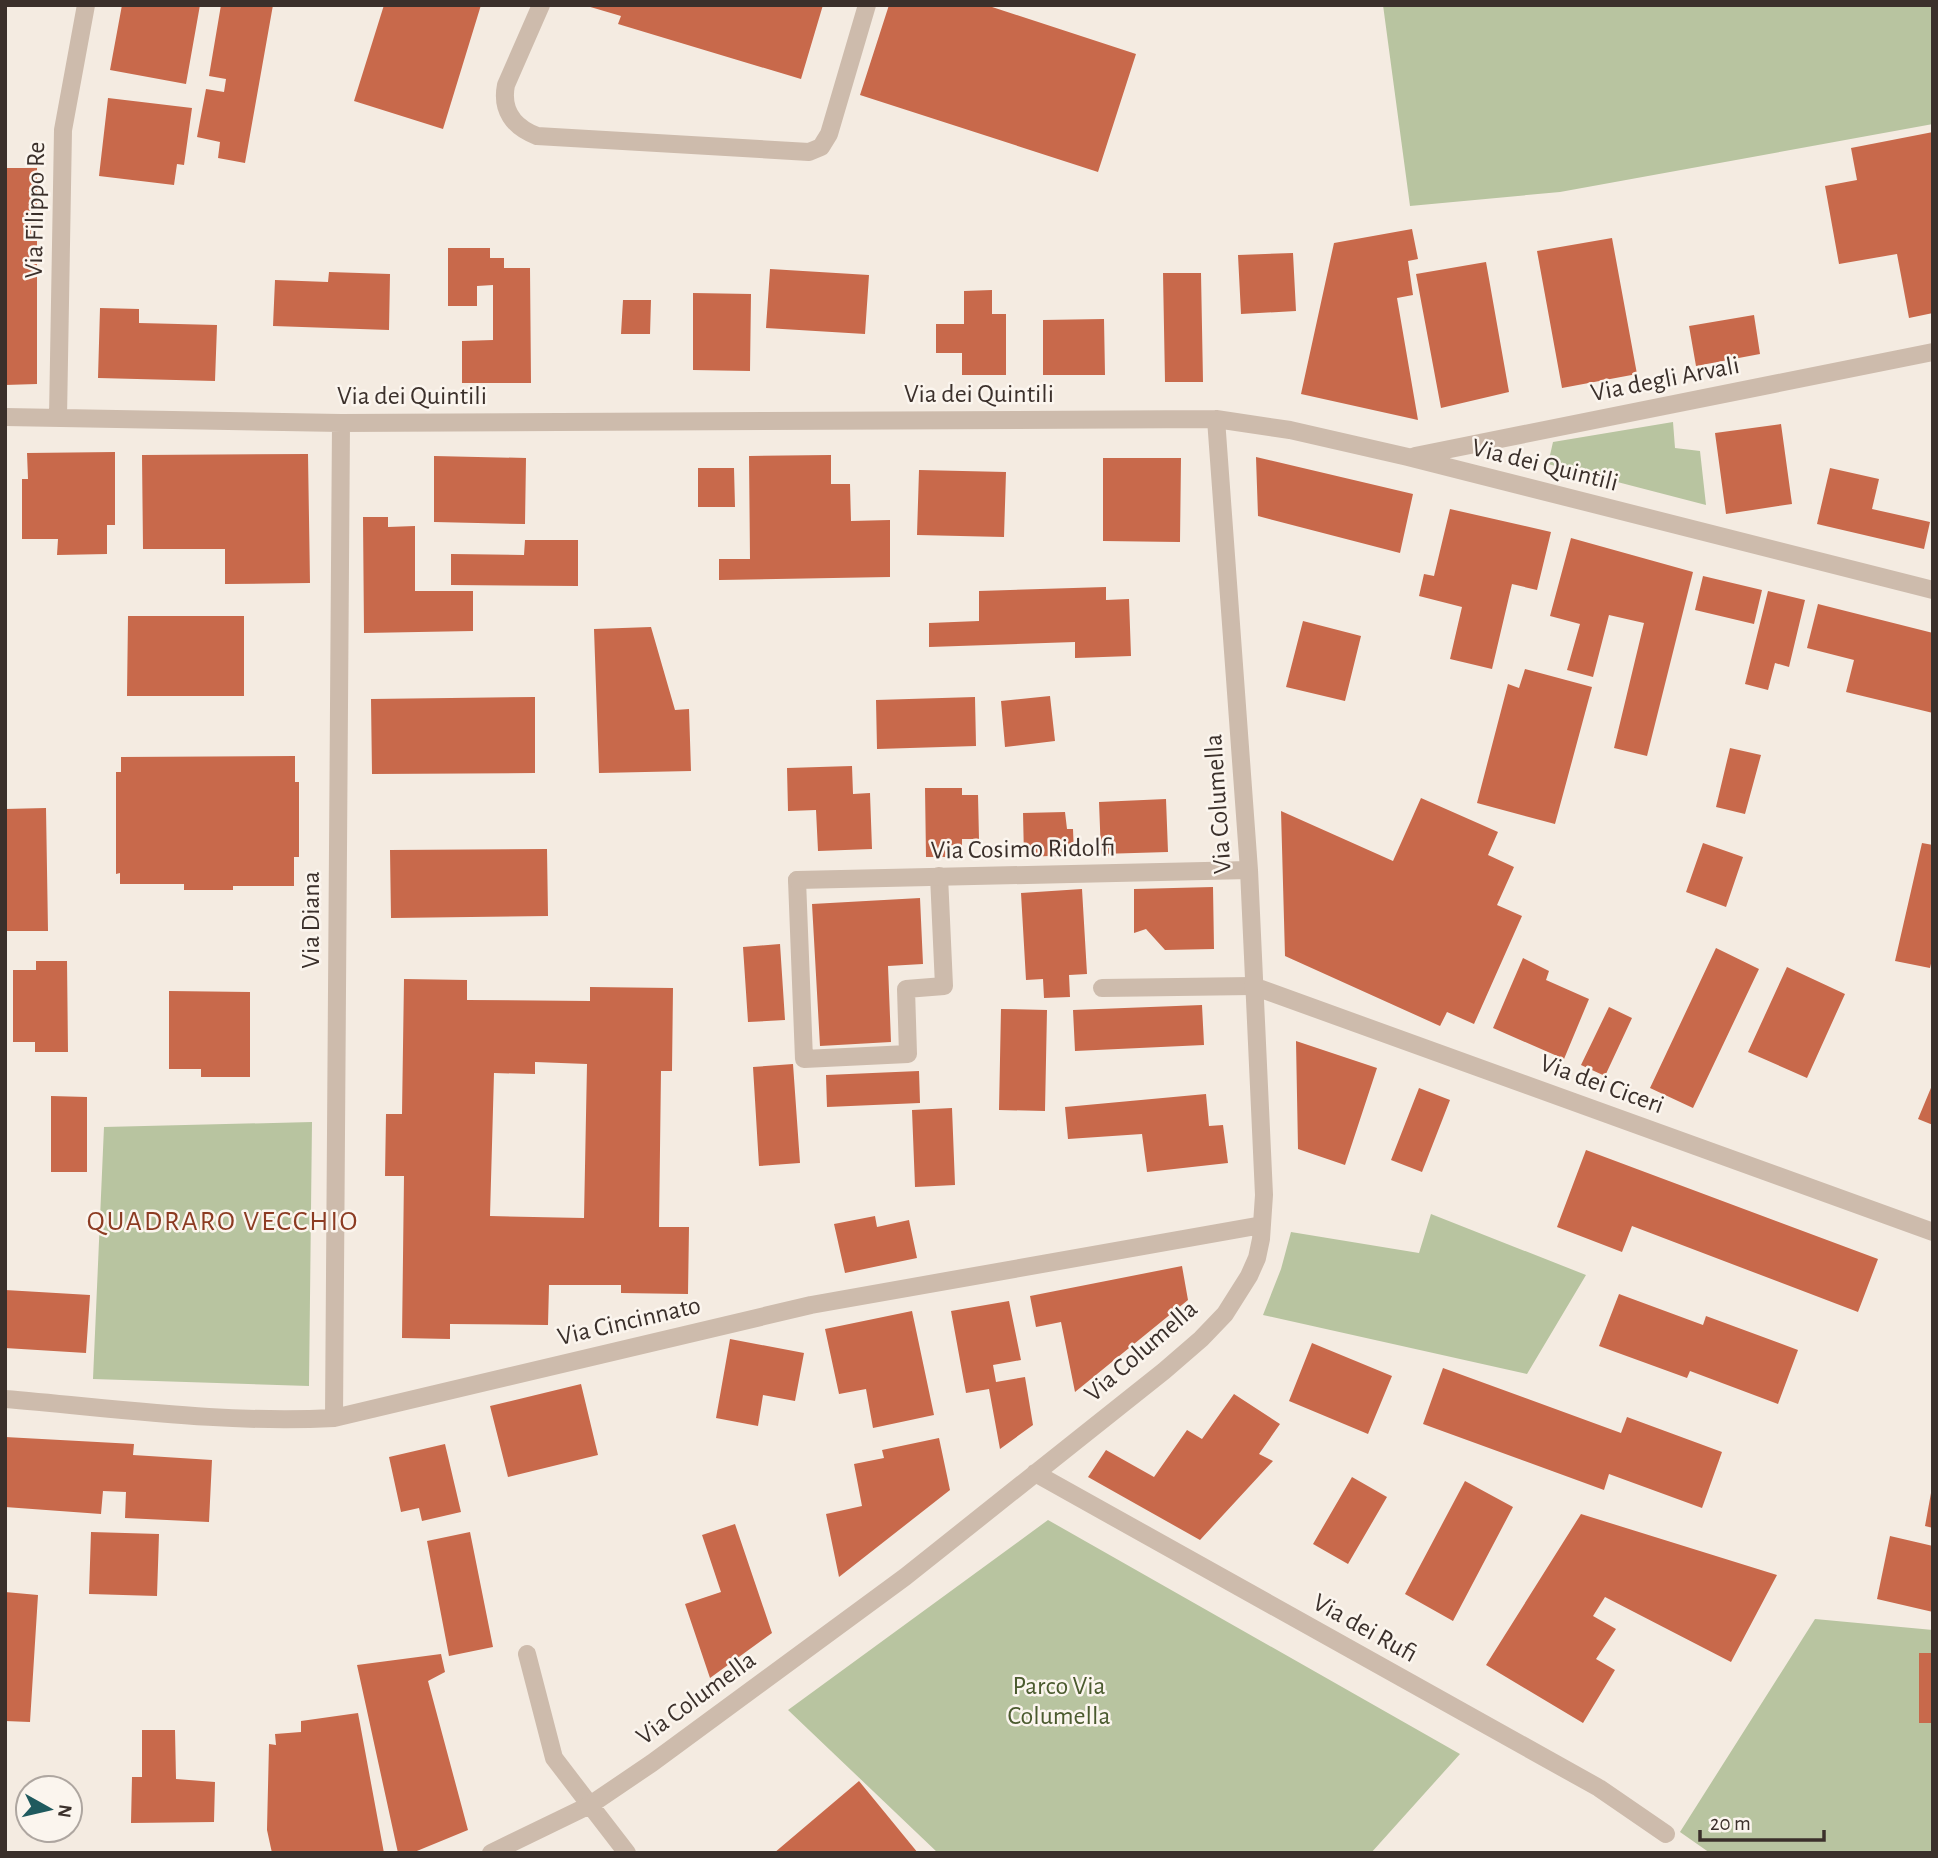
<svg xmlns="http://www.w3.org/2000/svg" width="1938" height="1858" viewBox="0 0 1938 1858" font-family="'Alegreya Sans',sans-serif">
<style>
.green{fill:#b8c4a0}
.building{fill:#c8694b;fill-rule:evenodd}
.lines{fill:none;stroke-linecap:round;stroke-linejoin:round}
.lane{stroke:#cdbbac;stroke-width:18}
.street{stroke:#cdbbac;stroke-width:18}
.labels{text-anchor:middle;dominant-baseline:central;stroke-width:5;stroke-linejoin:round;paint-order:stroke}
.street-label{font-size:26px;fill:#3b302b;stroke:#fbf5ee}
.park-label{font-size:26px;fill:#4a5a2e;stroke:#fbf5ee}
.neighbourhood-label{font-size:28px;letter-spacing:2px;fill:#8c3b22;stroke:#fbf5ee}
</style>
<rect width="100%" height="100%" fill="#f4ebe1"/>
<path class="green" d="M1383,5H1933V124L1560,192L1410,206Z
M1673,422L1675,448L1700,451L1706,505L1548,464L1553,442Z
M312,1122L309,1386L93,1379L104,1127Z
M1431,1214L1586,1275L1527,1374L1263,1315L1281,1269L1291,1232L1419,1253Z
M1048,1520L1460,1754L1371,1853H938L788,1710Z
M1815,1619L1933,1630V1853H1710L1680,1832Z"/>
<path class="building" d="M122,5H200L186,84L110,70Z
M221,5H273L245,163L218,158L220,142L197,137L206,89L224,92L226,79L209,76Z
M384,5H481L443,129L354,101Z
M823,5L801,79L618,24L621,16L587,6Z
M889,5H986L1136,54L1098,172L860,95Z
M108,98L192,108L184,165L177,164L174,185L99,176Z
M1933,132V313L1909,318L1897,254L1839,264L1825,186L1857,180L1851,148Z
M5,168H37V384L5,385Z
M1412,229L1418,259L1408,261L1413,295L1397,298L1418,420L1301,394L1334,243Z
M1612,238L1637,374L1562,388L1537,251Z
M448,248H490V258H504V268H530L531,383H462V341L493,340V285L477,286V306H448Z
M1293,253L1296,311L1241,314L1238,255Z
M1486,262L1509,392L1441,408L1416,274Z
M770,269L869,275L865,334L766,328Z
M329,272L390,274L389,330L273,326L275,280L328,282Z
M1163,273H1201L1203,382H1165Z
M992,290V314H1006V375H962V353H936V324H964V291Z
M693,293L751,294L750,371L693,370Z
M623,300H651L650,334H621Z
M100,308L139,309V323L217,325L215,381L98,378Z
M1754,315L1760,354L1696,366L1689,326Z
M1104,319L1105,375H1043V320Z
M1781,424L1792,504L1726,514L1715,433Z
M115,452V525H107V554L57,555L58,539H22V479H28L27,453Z
M308,454L310,583L225,584V549H143L142,455Z
M831,455V484H850L851,521L890,520V577L719,580V559H750L749,456Z
M434,456L526,458L525,524L434,522Z
M1256,457L1413,494L1400,553L1258,516Z
M1103,458H1181L1180,542L1103,541Z
M698,468H734L735,507H698Z
M1830,468L1879,479L1872,509L1930,522L1924,549L1817,524Z
M919,470L1006,472L1004,537L917,535Z
M1450,509L1551,532L1537,590L1512,584L1492,669L1450,659L1462,607L1419,596L1424,574L1434,576Z
M363,517H388V527L415,526V591H473V631L364,633Z
M1571,538L1693,572L1647,756L1614,748L1644,623L1609,615L1593,677L1567,670L1580,624L1550,616Z
M525,540H578V586L451,585V554L524,555Z
M1703,576L1762,590L1754,624L1695,610Z
M1106,587V600L1129,599L1131,656L1075,658V642L929,647V623L979,621V591Z
M1768,591L1805,600L1789,667L1775,663L1768,690L1745,684Z
M1818,604L1933,633V713L1846,692L1854,660L1807,648Z
M128,616H244V696H127Z
M1303,621L1361,636L1345,701L1286,687Z
M651,627L675,710L689,709L691,771L599,773L594,629Z
M1525,669L1592,687L1555,824L1477,803L1508,684L1519,688Z
M1050,696L1055,741L1005,747L1001,701Z
M535,697V773L372,774L371,699Z
M975,697L976,746L877,749L876,700Z
M1730,748L1761,755L1745,814L1716,807Z
M295,756V782H299V857H294V886H233V890H184V884H120V873L116,874V772H121V757Z
M852,766L853,794L870,793L872,849L818,851L816,810L788,811L787,768Z
M925,788H962V795H978L979,839H962V857H926Z
M1421,798L1498,832L1488,855L1514,867L1497,905L1522,916L1474,1024L1447,1012L1440,1026L1285,956L1281,811L1393,861Z
M1166,799L1168,852L1101,854L1099,802Z
M46,808L48,931H5V809Z
M1065,812L1067,829H1073L1074,855L1024,857L1023,813Z
M1703,843L1743,857L1726,907L1686,892Z
M1922,843L1933,845V955L1930,968L1895,961Z
M547,849L548,916L391,918L390,850Z
M1213,887L1214,949L1165,950L1146,929L1134,933V889Z
M1082,889L1087,974L1069,975L1070,997L1044,998L1043,979L1026,980L1021,893Z
M920,898L923,964L888,966L891,1042L820,1046L812,904Z
M780,944L785,1020L748,1022L743,947Z
M1716,948L1759,969L1693,1108L1650,1088Z
M1523,958L1549,971L1546,980L1589,999L1564,1059L1493,1028Z
M36,961H67L68,1052H35V1042H13V970H36Z
M1787,967L1845,994L1807,1078L1748,1052Z
M404,979L467,980V1000L590,1001V987L673,988L672,1071H661L659,1227H689L688,1294L621,1293V1285H549L548,1325L450,1324V1339L402,1338L404,1176H385L386,1114H402ZM535,1062L587,1064L584,1218L490,1216L494,1073L535,1074Z
M169,991L250,992V1077H201V1069H169Z
M1202,1005L1204,1045L1075,1051L1073,1010Z
M1609,1007L1632,1018L1605,1076L1581,1065Z
M1001,1009L1047,1010L1045,1111L999,1110Z
M1296,1041L1377,1068L1345,1165L1298,1149Z
M793,1064L800,1163L759,1166L753,1067Z
M919,1071L920,1103L827,1107L826,1075Z
M1933,1083V1125L1918,1119Z
M1419,1088L1450,1100L1422,1172L1391,1160Z
M1206,1094L1209,1126L1223,1125L1228,1163L1147,1172L1142,1134L1068,1139L1065,1107Z
M51,1096L87,1097V1172H51Z
M952,1108L955,1185L915,1187L912,1110Z
M1586,1150L1878,1259L1858,1312L1632,1226L1622,1252L1557,1227Z
M875,1216L877,1227L909,1220L917,1258L845,1273L834,1224Z
M1182,1266L1188,1300L1075,1392L1061,1322L1036,1327L1030,1296Z
M5,1290L90,1295L86,1353L5,1348Z
M1619,1294L1703,1325L1706,1316L1798,1350L1778,1404L1690,1371L1687,1378L1599,1346Z
M1009,1301L1021,1360L993,1365L996,1382L1025,1377L1033,1425L1000,1449L989,1389L966,1393L951,1311Z
M912,1311L934,1415L873,1428L866,1389L839,1394L825,1329Z
M730,1339L804,1353L795,1401L763,1395L758,1426L716,1418Z
M1312,1343L1392,1376L1368,1434L1289,1401Z
M1443,1368L1621,1433L1627,1417L1722,1452L1702,1508L1609,1474L1604,1490L1423,1424Z
M581,1384L598,1455L508,1477L490,1406Z
M1234,1394L1280,1424L1259,1454L1273,1461L1200,1540L1088,1477L1106,1450L1154,1477L1187,1430L1202,1439Z
M5,1437L134,1444L133,1455L212,1460L209,1522L125,1518L126,1492L103,1491L101,1514L5,1507Z
M939,1438L950,1490L839,1577L826,1514L862,1506L854,1464L884,1458L882,1450Z
M445,1444L461,1512L422,1521L419,1508L401,1512L389,1457Z
M1352,1477L1387,1497L1348,1564L1313,1544Z
M1465,1481L1513,1507L1453,1621L1405,1594Z
M1931,1493L1933,1494V1528L1925,1526Z
M1581,1514L1777,1575L1731,1662L1605,1597L1593,1616L1616,1629L1596,1659L1615,1670L1583,1723L1486,1665Z
M735,1524L772,1633L710,1678L685,1604L721,1592L702,1535Z
M91,1532L159,1534L157,1596L89,1594Z
M470,1532L493,1647L449,1656L427,1541Z
M1890,1536L1933,1546V1612L1877,1599Z
M5,1592L38,1595L30,1722L5,1721Z
M1919,1653H1933V1723H1919Z
M441,1654L445,1672L428,1681L468,1830L412,1853H398L357,1665Z
M358,1713L384,1853H272L267,1830L269,1744L276,1745L275,1734L301,1732V1721Z
M142,1730H175L176,1779L215,1782L214,1822L131,1823L132,1777H142Z
M859,1781L918,1853H774Z"/>
<g class="lines">
<path class="lane" d="M541,5L506,85C501,110 513,127 537,136L809,152L821,147L829,134L867,5
M797,880L804,1059L908,1054L906,989L944,986L939,876
M1102,988L1253,986
M527,1654L554,1758L590,1805"/>
<path class="street" d="M5,417L341,423L1216,419L1290,430L1408,457L1933,590
M58,417L63,130L86,5
M1415,456L1933,352
M797,880L1249,870
M1253,986L1933,1232
M5,1399C114,1408 225,1424 334,1418L811,1305L1262,1225
M334,1418L341,423
M1035,1473L1599,1788L1666,1834
M590,1805L627,1853
M491,1853L590,1805L652,1763L905,1577L1164,1371L1201,1339L1225,1314L1249,1276L1257,1258L1261,1239L1264,1195L1249,870L1216,419"/>
</g>
<g class="labels">
<g class="street-label">
<text transform="translate(35 210) rotate(-89)">Via Filippo Re</text>
<text transform="translate(1665 379) rotate(-11)">Via degli Arvali</text>
<text x="979" y="394">Via dei Quintili</text>
<text x="412" y="396">Via dei Quintili</text>
<text transform="translate(1545 465) rotate(14)">Via dei Quintili</text>
<text transform="translate(1218 804) rotate(-94)">Via Columella</text>
<text transform="translate(1023 849) rotate(-1)">Via Cosimo Ridolfi</text>
<text transform="translate(311 920) rotate(-90)">Via Diana</text>
<text transform="translate(1602 1084) rotate(20)">Via dei Ciceri</text>
<text transform="translate(629 1321) rotate(-13)">Via Cincinnato</text>
<text transform="translate(1141 1351) rotate(-41)">Via Columella</text>
<text transform="translate(1365 1628) rotate(29)">Via dei Rufi</text>
<text transform="translate(696 1698) rotate(-36)">Via Columella</text>
</g>
<g class="park-label">
<text x="1059" y="1686">Parco Via<tspan x="1059" dy="30">Columella</tspan></text>
</g>
<g class="neighbourhood-label">
<text x="223" y="1222">QUADRARO VECCHIO</text>
</g>
</g>
<rect width="1938" height="1858" fill="none" stroke="#3b302b" stroke-width="14"/>
<g transform="translate(49 1809) rotate(98)"><circle r="33" fill="#fbf5ee" stroke="#aea6a0" stroke-width="2"/>
<path d="M0-5L12 26L0 18L-12 26Z" fill="#1f5a5e"/>
<text y="-10" font-size="19" font-weight="bold" text-anchor="middle" fill="#3b302b">N</text>
</g>
<path d="M1700 1830v10h124v-10" fill="none" stroke="#3b302b" stroke-width="3.5"/>
<text x="1710" y="1830" font-size="21" fill="#3b302b" stroke="#fbf5ee" stroke-width="5" paint-order="stroke">20 m</text>
</svg>
